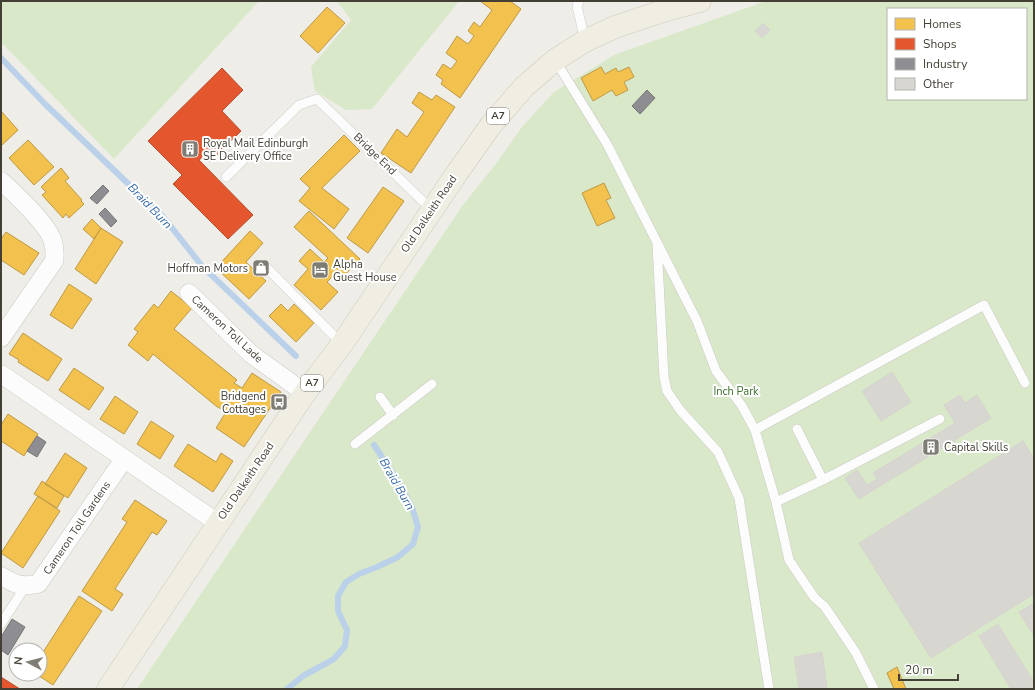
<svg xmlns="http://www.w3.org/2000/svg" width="1035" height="690" viewBox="0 0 1035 690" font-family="'Nunito Sans',sans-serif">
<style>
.green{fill:#d8e8c9;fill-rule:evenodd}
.homes{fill:#f2c14e;stroke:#be9a46}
.shops{fill:#e4572e;stroke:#b45030}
.industry{fill:#8d8d92;stroke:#777676}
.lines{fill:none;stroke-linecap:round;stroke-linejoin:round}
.stream{stroke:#bbd1e9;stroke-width:6}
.building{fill:#d8d6d0;stroke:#d6d4ce}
.lane-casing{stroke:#cccbc5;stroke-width:10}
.street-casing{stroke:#cccbc5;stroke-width:19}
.primary-casing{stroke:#cfcbb6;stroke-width:23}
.lane{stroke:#fcfcfc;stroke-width:9}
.street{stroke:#fcfcfc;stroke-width:18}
.primary{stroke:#f0eee3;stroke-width:22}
.labels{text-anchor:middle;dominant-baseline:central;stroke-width:4;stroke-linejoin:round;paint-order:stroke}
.shield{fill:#fff;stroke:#7b7972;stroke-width:1}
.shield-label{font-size:10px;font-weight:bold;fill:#433f35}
.poi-label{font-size:11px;fill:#433f35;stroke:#fff;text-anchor:start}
.street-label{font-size:11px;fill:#433f35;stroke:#fff}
.park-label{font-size:11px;fill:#3e702d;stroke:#fff}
.water-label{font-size:12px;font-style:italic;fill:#3669a6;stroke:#fff}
</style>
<rect width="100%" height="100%" fill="#eeede8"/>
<path class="green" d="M1,1H259L114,159L1,42Z
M337,1H459L372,109L346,110L315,91L311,67L351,20Z
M766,1H1034V689H137L463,205L495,165L522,127L554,92L614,55ZM888,9H1026V99H888Z"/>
<path class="homes" d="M480,1H510L521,9L460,98L441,84L443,80L436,75L443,64L451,69L457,61L446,53L457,36L468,44L474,36L468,31L474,22L480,27L492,10Z
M327,7L345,23L318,53L300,36Z
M601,67L605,74L616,68L618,72L629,67L634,77L624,82L628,90L616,96L612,90L593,101L581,78Z
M419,92L432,100L436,95L455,107L411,173L381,153L397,129L407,137L424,112L412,103Z
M1,111L18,130L1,146Z
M344,135L360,151L322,188L349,209L334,229L299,201L310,188L300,179Z
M28,140L54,167L34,185L9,158Z
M61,168L69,178L65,181L82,200L81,201L84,204L69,218L66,214L63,218L42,195L46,192L41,187Z
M604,183L611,198L606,200L615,218L597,226L582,193Z
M383,187L404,201L368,253L347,238Z
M309,211L360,259L337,283L332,277L327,282L338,292L321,310L294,285L308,269L299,261L310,249L324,262L328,258L294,227Z
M92,219L101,228L94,239L83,229Z
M101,228L123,242L96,284L75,269Z
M250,231L263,243L246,262L266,281L249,299L216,268Z
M6,232L39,253L24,275L1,260V239Z
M69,284L92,299L72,329L50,315Z
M171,291L192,308L174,329L237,380L234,383L242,388L252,373L281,392L244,447L216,428L226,412L216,406L153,354L148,361L128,345L138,332L134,329L154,304L158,308Z
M281,304L288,311L294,304L314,323L296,342L269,316Z
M23,333L62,359L48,381L18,362L19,360L9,354Z
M74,368L104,388L89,410L59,390Z
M115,396L138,412L124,434L100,419Z
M8,414L38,434L24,456L1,441V425Z
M151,421L174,436L160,459L137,444Z
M188,444L216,462L221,453L233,461L213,492L174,466Z
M65,453L87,468L68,498L45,484Z
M42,481L64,496L57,508L34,494Z
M38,496L60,511L23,568L1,553Z
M135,500L167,521L157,535L152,532L115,589L123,594L112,611L82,591L127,522L122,519Z
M79,596L102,611L53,685L36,674H40V657Z
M897,667L906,689H894L887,673Z"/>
<path class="shops" d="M222,68L243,90L222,111L241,131L210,162L204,156L199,160L253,215L228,239L173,184L182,175L148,141Z
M1,677L20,689H1Z"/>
<path class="industry" d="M647,90L655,98L640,114L632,106Z
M103,185L109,191L97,204L90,198Z
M105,208L117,221L111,227L99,214Z
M37,436L46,442L37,457L27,451Z
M12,619L25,627L8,655L1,650V637Z"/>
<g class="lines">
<path class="stream" d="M1,58L46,105L165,219L202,266L296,356
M287,689L303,676L334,659L345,646L347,630L338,611V596L346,582L359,574L377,567L398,557L413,544L418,527L412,507L394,475L374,445"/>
</g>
<path class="building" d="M763,23L770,30L762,38L755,31Z
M892,372L911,402L881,421L862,391Z
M960,395L965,403L977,395L991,418L859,499L845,478L857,470L867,485L877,479L873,473L955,423L944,405Z
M1023,441L1034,459V594L931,658L859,543Z
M1034,603V636L1019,612Z
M998,624L1034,682V685L1027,689H1011L979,636Z
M822,652L827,689H799L794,657Z"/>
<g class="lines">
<defs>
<path id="lane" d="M579,1L577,6L585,41
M555,60L607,144L697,321L716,371L742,406L755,430L776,502L789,560L814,597L825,607L856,653L874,689
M226,177L299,105L317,99L432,210
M657,244L664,377L667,391L680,410L718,452L739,498L769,689
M264,265L342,344
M380,397L393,415
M797,429L823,480
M755,430L984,305L1025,383
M355,444L432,384
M776,502L823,480L940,419
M1,624L25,587"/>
<path id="street" d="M1,181C15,194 49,225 53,242C55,249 55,255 54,261L1,338
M189,293L251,354L305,393
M1,374L218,523
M1,576C16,585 21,587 38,584L124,459"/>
<path id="primary" d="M108,689L305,393L342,344L457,173L491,125L524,87L555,60L585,41L615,27L660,12L700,1"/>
</defs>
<use href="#lane" class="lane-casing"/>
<use href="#street" class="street-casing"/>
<use href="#primary" class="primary-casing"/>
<use href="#lane" class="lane"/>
<use href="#street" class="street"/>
<use href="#primary" class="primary"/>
</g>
<defs>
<symbol id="building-square" viewBox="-11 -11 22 22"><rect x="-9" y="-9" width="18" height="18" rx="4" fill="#7f7c74" stroke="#fff"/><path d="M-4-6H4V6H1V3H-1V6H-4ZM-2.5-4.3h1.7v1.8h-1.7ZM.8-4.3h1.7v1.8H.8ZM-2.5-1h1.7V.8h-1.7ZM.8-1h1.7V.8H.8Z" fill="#fff"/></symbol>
<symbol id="shop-square" viewBox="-11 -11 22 22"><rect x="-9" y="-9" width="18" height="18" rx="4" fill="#7f7c74" stroke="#fff"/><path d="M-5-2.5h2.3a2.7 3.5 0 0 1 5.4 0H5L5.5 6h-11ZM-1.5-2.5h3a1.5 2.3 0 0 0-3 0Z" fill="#fff"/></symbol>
<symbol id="hotel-square" viewBox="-11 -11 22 22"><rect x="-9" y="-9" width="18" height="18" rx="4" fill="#7f7c74" stroke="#fff"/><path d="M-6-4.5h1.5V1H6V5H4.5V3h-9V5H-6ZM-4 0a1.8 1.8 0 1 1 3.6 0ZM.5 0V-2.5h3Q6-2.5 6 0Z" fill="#fff"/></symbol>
<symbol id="bus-square" viewBox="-11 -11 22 22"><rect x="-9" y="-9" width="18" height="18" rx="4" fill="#7f7c74" stroke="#fff"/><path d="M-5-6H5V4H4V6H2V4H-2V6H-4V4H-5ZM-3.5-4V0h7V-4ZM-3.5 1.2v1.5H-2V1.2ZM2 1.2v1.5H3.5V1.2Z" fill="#fff"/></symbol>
</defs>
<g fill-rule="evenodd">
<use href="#building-square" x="180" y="139" width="20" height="20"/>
<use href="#shop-square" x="251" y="258" width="20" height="20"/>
<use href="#hotel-square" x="310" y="260" width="20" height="20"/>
<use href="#bus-square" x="269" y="392" width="20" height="20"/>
<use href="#building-square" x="921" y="437" width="20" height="20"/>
</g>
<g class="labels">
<g class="shield">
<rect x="487" y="108" width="22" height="16" rx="3"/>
<rect x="301" y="375" width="22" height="16" rx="3"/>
</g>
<g class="shield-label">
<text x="498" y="116">A7</text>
<text x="312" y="383">A7</text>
</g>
<g class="poi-label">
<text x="203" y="143">Royal Mail Edinburgh<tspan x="203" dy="13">SE Delivery Office</tspan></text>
<text x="333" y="264">Alpha<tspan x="333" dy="13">Guest House</tspan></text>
<text x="248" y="268" text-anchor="end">Hoffman Motors</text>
<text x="266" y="396" text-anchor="end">Bridgend<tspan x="266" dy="13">Cottages</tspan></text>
<text x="944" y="447">Capital Skills</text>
</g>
<g class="street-label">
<text transform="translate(375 154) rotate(44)">Bridge End</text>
<text transform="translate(429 214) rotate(-56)">Old Dalkeith Road</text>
<text transform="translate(227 329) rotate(43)">Cameron Toll Lade</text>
<text transform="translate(246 481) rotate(-56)">Old Dalkeith Road</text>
<text transform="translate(77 528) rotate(-56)">Cameron Toll Gardens</text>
</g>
<g class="park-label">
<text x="736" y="391">Inch Park</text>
</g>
<g class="water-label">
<text transform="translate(150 206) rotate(46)">Braid Burn</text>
<text transform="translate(397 484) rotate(60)">Braid Burn</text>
</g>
</g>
<rect width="1035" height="690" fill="none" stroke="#433f35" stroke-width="4"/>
<rect x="887" y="8" width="140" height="92" fill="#ffffff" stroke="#b4b2ae"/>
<rect x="895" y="18" width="20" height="12" fill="#f2c14e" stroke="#b4b2ae"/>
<text x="923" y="28" font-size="12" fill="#433f35">Homes</text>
<rect x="895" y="38" width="20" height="12" fill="#e4572e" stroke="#b4b2ae"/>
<text x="923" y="48" font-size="12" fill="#433f35">Shops</text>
<rect x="895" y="58" width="20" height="12" fill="#8d8d92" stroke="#b4b2ae"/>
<text x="923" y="68" font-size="12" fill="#433f35">Industry</text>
<rect x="895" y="78" width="20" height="12" fill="#d8d6d0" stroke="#b4b2ae"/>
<text x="923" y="88" font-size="12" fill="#433f35">Other</text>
<g transform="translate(28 662) rotate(277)"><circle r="19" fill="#ffffff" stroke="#b4b2ae"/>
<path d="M0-3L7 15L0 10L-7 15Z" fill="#7f7c74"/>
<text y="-6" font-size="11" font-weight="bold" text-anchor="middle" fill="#433f35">N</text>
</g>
<path d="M899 674v6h59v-6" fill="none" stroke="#433f35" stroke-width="2"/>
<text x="905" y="674" font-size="12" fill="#433f35" stroke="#ffffff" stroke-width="3" paint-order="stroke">20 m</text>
</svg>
